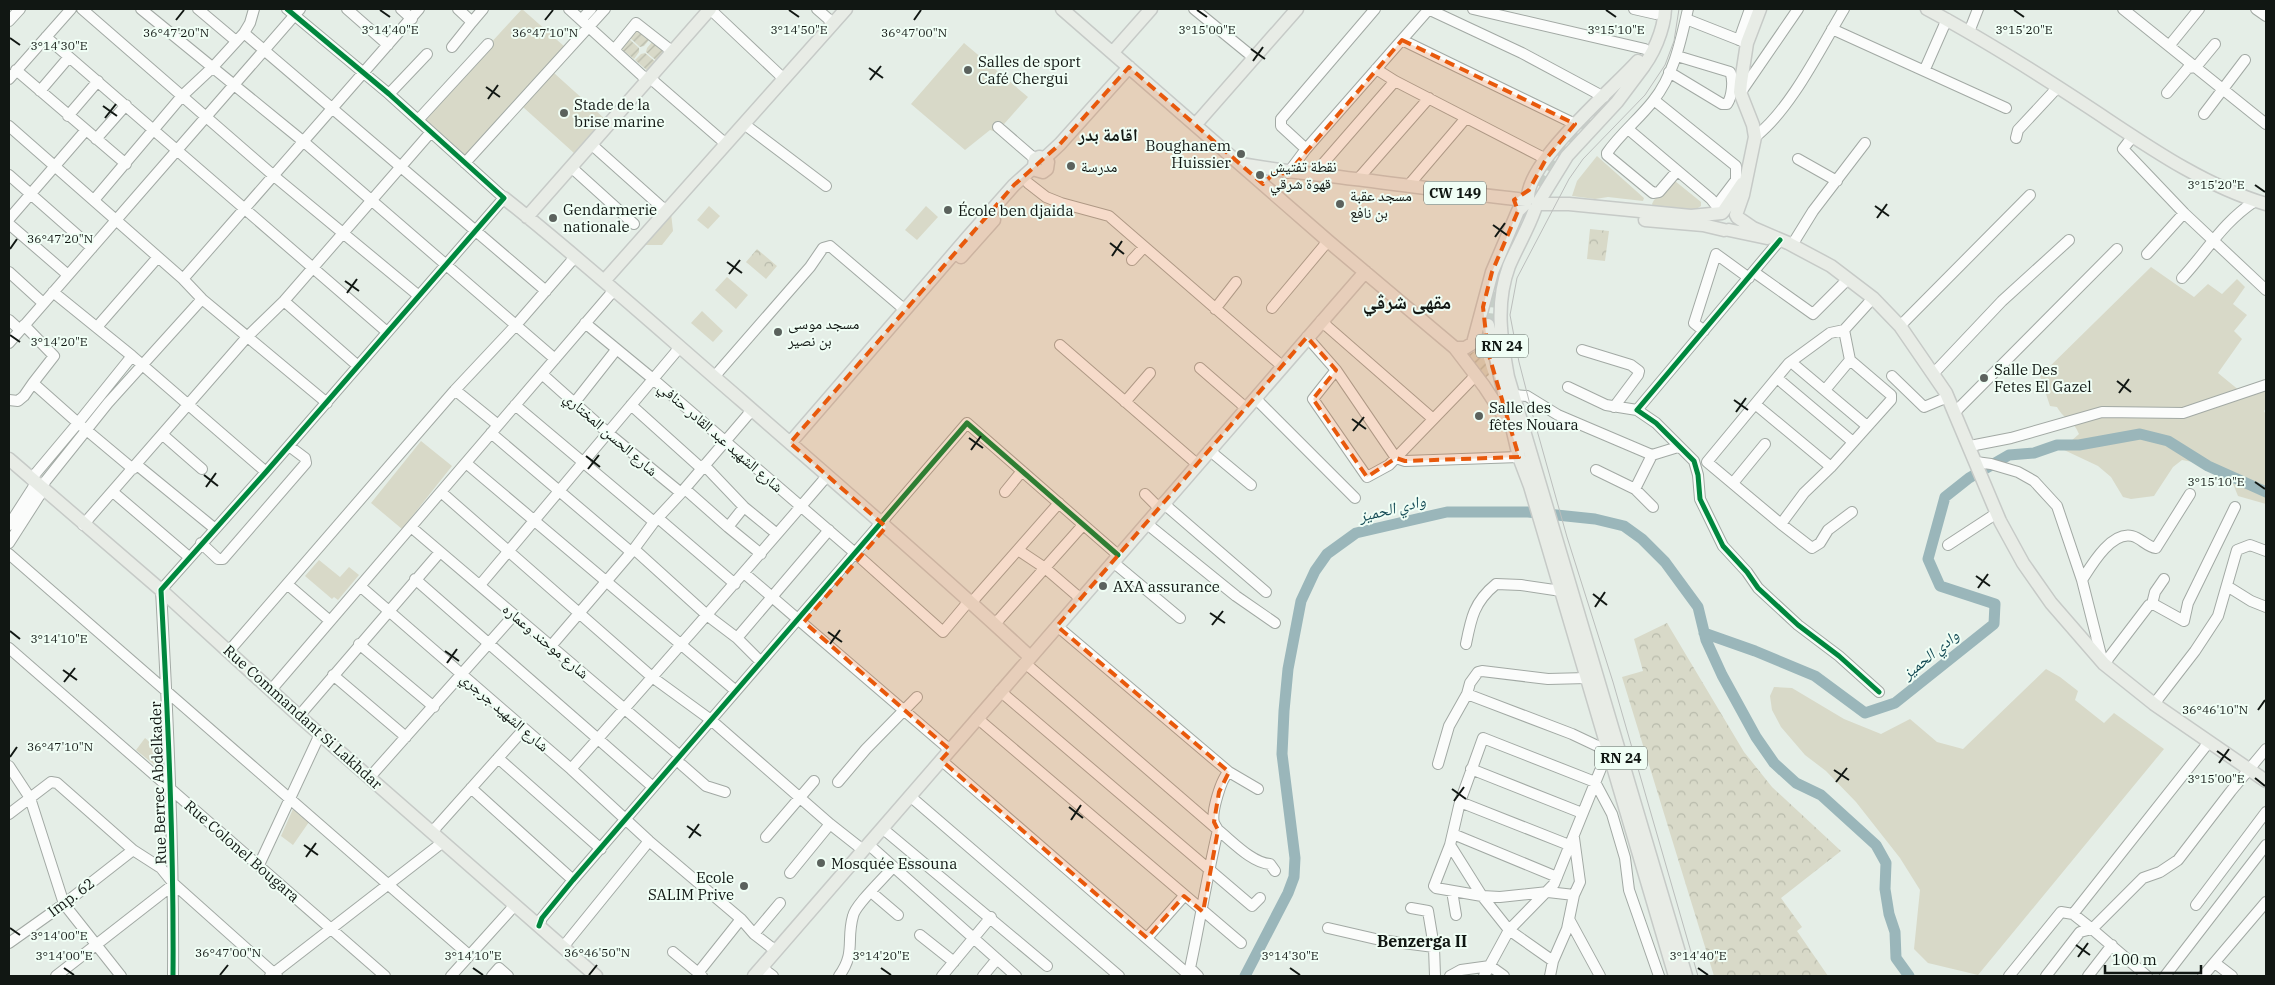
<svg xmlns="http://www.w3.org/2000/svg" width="2275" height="985" viewBox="0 0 2275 985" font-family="'IBM Plex Serif','Noto Naskh Arabic',serif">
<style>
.grass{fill:#d8d9c8}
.park{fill:url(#park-crowns)}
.garden{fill:url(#garden-furrows)}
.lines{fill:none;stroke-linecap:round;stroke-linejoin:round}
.river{stroke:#9ab6ba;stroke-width:11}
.major-tunnel{stroke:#c5cec7;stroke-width:12;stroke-dasharray:12 6;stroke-linecap:butt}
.minor-casing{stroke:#a2a9a4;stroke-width:12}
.major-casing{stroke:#c6cac7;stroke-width:15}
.minor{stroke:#fbfcfb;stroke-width:10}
.major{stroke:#e8ece6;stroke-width:12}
.tram{stroke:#bbbebc;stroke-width:1}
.cycleway-casing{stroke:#f0fef5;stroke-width:8}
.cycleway{stroke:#00873e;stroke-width:5}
.marked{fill:#e8590c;fill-opacity:0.2;stroke:#e8590c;stroke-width:4;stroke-dasharray:10 6;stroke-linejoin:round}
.ticks{fill:none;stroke:#111713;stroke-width:2}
.poi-dot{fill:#5b625d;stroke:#f0fef5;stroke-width:2}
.labels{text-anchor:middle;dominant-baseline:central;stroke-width:4;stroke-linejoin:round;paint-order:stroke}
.shield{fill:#f0fef5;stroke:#545c57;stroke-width:1}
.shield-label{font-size:14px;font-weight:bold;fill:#111713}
.poi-label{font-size:15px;fill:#111713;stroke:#f0fef5;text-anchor:start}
.street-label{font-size:15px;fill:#111713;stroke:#f0fef5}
.water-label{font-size:16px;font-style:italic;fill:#164c56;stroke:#f0fef5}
.neighbourhood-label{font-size:16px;font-weight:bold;fill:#111713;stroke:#f0fef5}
.quarter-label{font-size:18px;font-weight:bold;fill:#111713;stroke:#f0fef5}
.district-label{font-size:20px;font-weight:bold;fill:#111713;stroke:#f0fef5}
.ticks-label{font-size:12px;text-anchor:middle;fill:#111713;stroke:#f0fef5;stroke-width:4;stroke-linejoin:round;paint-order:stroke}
</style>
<defs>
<pattern id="park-crowns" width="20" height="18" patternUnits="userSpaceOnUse" patternTransform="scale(1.25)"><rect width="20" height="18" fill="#d8d9c8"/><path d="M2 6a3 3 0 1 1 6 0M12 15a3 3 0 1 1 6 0" fill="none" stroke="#b8baab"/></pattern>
<pattern id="garden-furrows" width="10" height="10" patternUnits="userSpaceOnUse" patternTransform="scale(1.25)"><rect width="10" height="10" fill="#d8d9c8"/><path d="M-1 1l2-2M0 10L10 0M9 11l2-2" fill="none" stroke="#b8baab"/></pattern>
</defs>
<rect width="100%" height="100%" fill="#e5eee7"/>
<path class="grass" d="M522,9L565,47L465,156L423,117Z
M964,43L1028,97L997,132L990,130L965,150L911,104Z
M554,73L605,119L574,153L523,107Z
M1597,156L1644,198L1643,201L1608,197L1595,199L1572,196L1577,181Z
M1675,181L1701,202V206C1691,214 1667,208 1654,207L1652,204L1654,200Z
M709,206L720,216L708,229L697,220Z
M926,206L938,217L917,240L905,230Z
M671,213L673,231L662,245H644Z
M2151,267L2194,297L2208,284L2222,294L2237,279L2245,287L2233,304L2247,315L2234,331L2242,339L2218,373L2240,391L2266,380V408L2264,411L2266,415V504L2238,496L2229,474L2220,467L2182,460L2173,467L2154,496L2131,499L2123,497L2111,477L2098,466L2062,449L2079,434C2073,419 2065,421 2057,407L2050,406L2040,376Z
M727,277L748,295L736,309L715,290Z
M702,311L723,331L713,342L691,323Z
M421,441L452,466L402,529L371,503Z
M319,560L340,577L349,567L359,575L338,600L334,597L332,599L305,576Z
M2046,669L2060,677L2078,691L2075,700L2104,723L2114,713L2164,749L1978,975L1928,963L1914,949L1920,890L1900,858L1856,802L1826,771L1805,755L1781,727L1772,710L1770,696L1774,687L1792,688L1844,719L1881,734L1910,719L1937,742L1963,749Z
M160,732L162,771L136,750L145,738L151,743Z
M293,809L309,822L293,845L281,836Z"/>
<path class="park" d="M1590,229L1609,231L1605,261L1587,259Z
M757,249L777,266L766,279L746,262Z
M1667,623L1744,752L1772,787L1841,851L1781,898L1802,927L1797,931L1828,976H1714L1622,677L1643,671L1634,639Z"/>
<path class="garden" d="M636,28L649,40L644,46L640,47L629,37Z
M628,38L639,48V52L634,59L620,48Z
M652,42L665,53L658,62L646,52L647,48Z
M645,53L657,63L649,72L635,60L641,54Z
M1479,342L1489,375L1485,378L1467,355L1475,351Z"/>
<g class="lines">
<path class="river" d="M1704,633L1755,651L1815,676L1865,713L1895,703L1994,624L1995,604L1940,586L1928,559L1945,497L1969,478L2009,455L2034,453L2057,445H2079L2140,434L2168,441L2208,466L2266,492
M1245,976L1288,893L1294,877L1295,858L1282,754L1284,711L1288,669L1301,601L1315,571L1327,554L1356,533L1447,512H1528L1595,519L1624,526L1642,539L1665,562L1698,607L1706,640L1722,675L1756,737L1774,763L1796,783L1821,795L1876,845L1886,863L1885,889L1889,914L1895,932L1896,958L1909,976"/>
<path class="major-tunnel" d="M1514,234L1551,163L1570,138L1621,85
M1493,304L1503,266
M1488,325L1491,295"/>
<defs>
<path id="minor" d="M82,9L274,176L419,296
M141,9L304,142L555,359
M198,9L236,41
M347,9L388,45
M401,9L412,19
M458,9L472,22L483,9
M569,9L647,80
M710,9L784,79
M817,9L833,23
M1194,9L1254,58
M1428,9L1522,53L1604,97
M1473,9L1645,49
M1634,9L1656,14
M2123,9L2266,124
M2256,9L2266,16
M1686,19L1747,43
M581,20L591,9
M9,21L20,9
M1832,29L2006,108
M1969,32L1978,9
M244,33L546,291
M46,37L387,332
M1402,40L1575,124
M1739,40L1750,9
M2169,46L2199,9
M452,47L472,22
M614,50L636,23L673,52
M1376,69L1395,81L1546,159
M1925,69L1947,19
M16,70L126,164
M1669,72L1722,104H1727C1732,97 1734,80 1730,72L1677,56
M650,78L726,144
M9,79L71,9
M40,91L69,57
M1741,92L1798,9
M2167,93L2188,68L2196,67L2215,44
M389,94L427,54
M1654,100L1736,166V180L1717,205
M2204,114L2245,60
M68,116L98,81
M418,120L488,44
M744,124L826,186
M9,126L183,279L202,299L327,403
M998,127L1035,159
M1628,129L1711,199L1720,210
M2133,136L2123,149L2184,213L2266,290
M1755,137C1791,109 1820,49 1844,9
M2016,138L2018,130L2058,87
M96,139L126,105
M591,144L666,211
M1306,149L1281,126V119L1375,9
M1798,159L1837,181
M465,163L605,9
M571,167L634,224
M1677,171L1659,192L1653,193L1607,155V153C1620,134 1639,119 1653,101C1674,75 1681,40 1688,9
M1288,173L1306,149L1429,9
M1314,174L1395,81
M9,175L92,248
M1358,179L1429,98
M1028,183L1046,197L1061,203L1109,216L1282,366
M1408,186L1466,118
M94,200L182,96L213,67L244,33L250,23L254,9
M9,219L86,130
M9,224L68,275
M1780,240L1637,410L1656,423L1694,461L1698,475L1700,499L1723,546L1747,572L1758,588L1798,625L1839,656L1879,692
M1792,245L1813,211L1865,143
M2147,254L2184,213
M1132,260L1144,247
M9,272L43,303
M1754,272L1813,314L1848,279
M2182,278C2208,250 2222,223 2255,201
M183,279L419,9
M53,292L132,356L266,472
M284,301L358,366
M1272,308L1328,241
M1215,309L1236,282
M9,320L20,330
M1321,321L1432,418
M585,323L653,379L855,553L943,632L969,601
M24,325L54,356L33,383L78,423L31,479
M1900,326L2030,195
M97,327L158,257
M1844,330L1830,333L1789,363L1707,462L1781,524L1804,493L1831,467L1891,400V395L1850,360L1844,330L1873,298
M1704,331L1694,323L1716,254L1749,278
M1307,337L1336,370L1396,458L1405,461L1519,457
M9,343L300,9
M1060,345L1197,464
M1582,350L1631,365L1639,371L1638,375L1614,407
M132,356L78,423L133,469
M1791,362L1867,426
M1200,368L1246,408
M1336,370L1313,399L1367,477L1389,465L1476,375
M542,374L608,433L681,493
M1933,374L2002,301L2069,240
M1892,376L1924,407L1948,397
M714,377L810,267L823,248L830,246L905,310
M1777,378L1853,442
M1568,387L1606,405L1637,410
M455,390L498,425
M1825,390L1850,360
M1514,395L1527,396L1558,415L1652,455L1678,447L1682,449
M1255,398L1355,498
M9,400L18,401L24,396L33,383
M575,402L616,350
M1125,402L1150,373
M1755,404L1831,467
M515,405L654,522
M631,405L701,468
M1955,412L2117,249
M491,433L631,552
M163,435L202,469
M1970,446L2011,438L2102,412L2183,413L2266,385
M1209,450L1251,485
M1976,462L1991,464L2018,472L2034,481L2057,506L2082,580L2103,663
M466,463L736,691
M137,465L214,528
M704,465L744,507L777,534
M1596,470L1635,489L1653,507
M1733,483L1765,444
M40,488L108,403L202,299
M685,489L728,527L744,507
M1635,489L1652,455
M113,492L189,557
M441,492L652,677L711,720L830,824L863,850
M1005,492L1022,471
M1145,494L1159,508
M1163,503L1266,592
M658,518L735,584
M1146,523L1236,596L1275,623
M1781,524L1812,548L1820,543L1828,530L1852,512
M9,525L36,483
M83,525L247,337L284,301L431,132
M411,527L680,756
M728,527L761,554
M9,543L43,490
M201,543L218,559H223L306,463L305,458L289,446
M1948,545L1997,513
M634,549L708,616L737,638L761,662
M1018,550L1045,568L1081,599
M9,554L469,955
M1113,562L1180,618
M744,573L950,750
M415,579L653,787
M2082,580C2091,566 2111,531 2132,536C2141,538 2147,547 2156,548L2190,494
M287,584L330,621
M480,585L680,347
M360,586L571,769L649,841L741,919L754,934L776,951
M2227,586L2251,601L2266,607
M971,603L1059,503
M2152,604L2155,592L2164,579
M995,624L1083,525
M1057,626L1229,772L1258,789
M737,638L829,530
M359,644L434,707
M1466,644C1471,618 1474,602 1496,584L1521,585L1561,591
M551,646L634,549L654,522L681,493L752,410
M9,648L385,976
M229,651L455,390L516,325L575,257
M1025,663L1218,830C1232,841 1252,863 1270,864L1275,871
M2104,664L2149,605H2155L2184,621L2188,603L2235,507
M333,675L406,737
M271,690L614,290
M1000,691L1252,906L1260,898
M1467,694L1470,683L1478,672L1482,671L1548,679L1587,678
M2154,704L2195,651L2218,616L2237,550L2250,545L2266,551
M299,716L440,552
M977,718L1241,943
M498,758L601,849
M941,760L1190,976
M1438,764L1449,726L1467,694L1572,734L1608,751L1554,884L1509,930L1484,976
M682,765L706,786L725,792
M9,766L30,798L64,904L121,976
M571,769C657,672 743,574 827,476
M1471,769L1582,813
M370,777L514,615
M838,782L866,749L917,697
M471,788L573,880
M911,797L1119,976
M1460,802L1569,845
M9,814L51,782L57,783L133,850L161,868L174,884L277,976
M882,828L1047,966
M432,832L524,729
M1453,834L1557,877
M766,837L814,781
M868,844L1016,976
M1450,845L1434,886L1436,888L1482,896L1500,897L1548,892L1574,895
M259,865L320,734
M790,873L830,824
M1452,891L1456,915
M871,892L898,915
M2196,905L2266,812
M1411,908L1428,911L1434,947L1435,976
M2073,914L2209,742
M1569,919L1600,976
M539,926L542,918L573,880L967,423L1118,555
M1328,928L1380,940L1434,947
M754,934L780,903
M920,935L954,962
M1147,938L1184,896
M9,943L64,904L133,850
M563,947L649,841
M673,952L702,976
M1553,961L1509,930L1482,896L1450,845L1460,802L1483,738L1595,782L1612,814L1625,858L1629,890L1659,976
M2215,963L2232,976
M761,967L773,976
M698,973L741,919
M56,976L174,884
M173,976C174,847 168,719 161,590L266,472L504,198L389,94L287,9
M270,976L443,842
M451,976L515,905
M492,976L499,968L508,976
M839,976C856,953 846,940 853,916C855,905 885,877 893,867
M942,976L991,917
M983,976L997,959
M1198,976L1190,968C1200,922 1207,876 1218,830C1217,828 1215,825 1214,823C1211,813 1221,778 1229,772
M1450,976L1461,970L1490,966L1504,976
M1550,976L1553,961L1567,929L1574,895L1580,882L1574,838
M2009,976L2061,912L2073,914L2092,929L2147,976
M2046,976L2080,932L2092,929L2143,878L2160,872L2178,860L2231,791L2266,749
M2088,976L2112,945
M2165,976L2266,845
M2203,976L2266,902"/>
<path id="major" d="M1062,9L1328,241L1455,348L1484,386L1507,421
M1927,9C1983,39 2037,73 2090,108C2146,145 2202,185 2266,204
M1113,52L1151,9
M1639,72C1653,56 1664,30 1665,9
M1196,124L1297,9
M1045,158L1048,162L1047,169L1043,172L1036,170L1034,166L1035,159L1039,157L1045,158L1060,144L1129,67
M1241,164C1279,171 1317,174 1355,179C1412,186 1469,194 1526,200
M504,198C586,263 663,333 742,401C839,486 936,569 1030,657
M1528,199C1526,162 1613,89 1638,61
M1538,203L1567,156L1617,102L1644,66
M1538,204H1569L1691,216L1722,213
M1535,209C1528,229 1517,247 1509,266C1495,304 1501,339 1508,377L1686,976
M1723,212L1742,184
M1736,215L1743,195L1755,137L1753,125L1740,92L1741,82L1747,43L1760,9
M527,217L710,9
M1737,217L1753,228L1788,243L1831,266L1873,298L1900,326L1946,393L2000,521L2023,563L2051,603L2104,664L2154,704L2266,781
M1645,220L1703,225L1724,230
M1729,230L1767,238
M961,257L994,220
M604,281L846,9
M1488,325L1519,457L1530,486L1675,976
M1455,348H1465L1473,343L1492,272L1518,211L1525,204
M790,443L968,237L1014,185L1034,167
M9,459L161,590L299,716L596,976
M754,976L1365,272"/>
</defs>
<use href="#minor" class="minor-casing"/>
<use href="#major" class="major-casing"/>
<use href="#minor" class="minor"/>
<use href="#major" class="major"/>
<path class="tram" d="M1679,9L1674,41L1665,65L1645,95L1583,159L1569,179L1517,278L1510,315L1519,362L1533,416L1567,537L1613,682L1698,976"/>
<defs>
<path id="cycleway" d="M1780,240L1637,410L1656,423L1694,461L1698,475L1700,499L1723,546L1747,572L1758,588L1798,625L1839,656L1879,692
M539,926L542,918L573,880L967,423L1118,555
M173,976C174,847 168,719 161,590L266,472L504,198L389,94L287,9"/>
</defs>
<use href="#cycleway" class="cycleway-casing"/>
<use href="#cycleway" class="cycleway"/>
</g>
<path class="marked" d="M1402,40L1575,124L1546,159L1529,190L1514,200L1518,211L1492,272L1483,307L1488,352L1519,457L1405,461L1396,458L1367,477L1313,399L1336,370L1307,337L1057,626L1229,772L1219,792L1214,822L1218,830L1203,912L1184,896L1147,938L941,760L950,750L804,622L886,527L790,443L1014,185L1060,144L1129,67L1263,184L1273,174L1288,173Z"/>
<path class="ticks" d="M380,10L390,17M789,10L799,17M1197,10L1207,17M1606,10L1616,17M2014,10L2024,17M176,20L184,10M545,20L553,10M914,20L921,10M10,38L20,45M1251,49L1265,59M1253,61L1263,47M869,68L883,78M870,80L881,66M486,87L500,97M488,99L498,85M103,106L117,116M105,118L116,104M2255,185L2265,192M1875,206L1889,216M1877,218L1887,204M1493,225L1507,235M1495,237L1505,223M1110,243L1124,254M10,249L17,239M1112,256L1122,241M727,262L742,273M729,274L740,260M345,281L359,291M347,293L357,279M10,335L20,342M2117,381L2131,392M2119,393L2129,379M1734,400L1748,410M1736,412L1746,398M1352,419L1366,429M1353,431L1364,417M969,438L983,448M971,450L981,436M586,456L600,467M588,469L599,455M204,475L218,486M2255,482L2265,489M206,487L216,473M1976,576L1990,586M1978,588L1988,574M1593,594L1607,605M1595,607L1605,592M1210,613L1225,623M1212,625L1223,611M10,631L20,639M828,632L842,642M830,644L840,630M445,651L459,661M447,663L457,649M63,670L77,680M64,682L75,668M2258,710L2265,700M2217,751L2231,761M10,757L17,747M2219,763L2229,749M1834,770L1849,780M2255,778L2265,786M1836,782L1847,768M1452,789L1466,799M1454,801L1464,787M1069,807L1083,818M1071,820L1081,805M687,826L701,836M689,838L699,824M304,845L318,855M306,857L316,843M10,928L20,935M2076,945L2090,955M2078,957L2088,943M64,968L74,975M473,968L483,975M881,968L891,975M1290,968L1300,975M1698,968L1708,975M220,975L228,965M589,975L597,965"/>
<g class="poi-dot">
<circle cx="968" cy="70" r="5"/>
<circle cx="564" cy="113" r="5"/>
<circle cx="1241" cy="154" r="5"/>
<circle cx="1071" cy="166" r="5"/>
<circle cx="1260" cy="175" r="5"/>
<circle cx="1340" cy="204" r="5"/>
<circle cx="948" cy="210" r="5"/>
<circle cx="553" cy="218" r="5"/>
<circle cx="778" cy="332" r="5"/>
<circle cx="1984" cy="378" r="5"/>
<circle cx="1479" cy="416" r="5"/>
<circle cx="1103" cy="586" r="5"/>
<circle cx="821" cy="863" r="5"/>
<circle cx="744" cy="886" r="5"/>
</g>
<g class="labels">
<g class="shield">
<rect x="1424" y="181.5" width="62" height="23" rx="4"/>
<rect x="1476" y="334.5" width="52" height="23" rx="4"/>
<rect x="1595" y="746.5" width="52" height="23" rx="4"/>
</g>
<g class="shield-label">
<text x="1455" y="193">CW 149</text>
<text x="1502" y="346">RN 24</text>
<text x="1621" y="758">RN 24</text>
</g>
<g class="poi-label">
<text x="978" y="61">Salles de sport<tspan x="978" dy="17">Café Chergui</tspan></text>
<text x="574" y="104">Stade de la<tspan x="574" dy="17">brise marine</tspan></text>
<text x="1231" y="145" text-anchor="end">Boughanem<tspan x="1231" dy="17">Huissier</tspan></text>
<text x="1081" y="166">مدرسة</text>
<text x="1270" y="166">نقطة تفتيش<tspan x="1270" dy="17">قهوة شرقي</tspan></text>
<text x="1350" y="195">مسجد عقبة<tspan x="1350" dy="17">بن نافع</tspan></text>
<text x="563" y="209">Gendarmerie<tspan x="563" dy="17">nationale</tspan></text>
<text x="958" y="210">École ben djaida</text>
<text x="788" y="323">مسجد موسى<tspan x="788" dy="17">بن نصير</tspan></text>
<text x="1994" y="369">Salle Des<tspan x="1994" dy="17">Fetes El Gazel</tspan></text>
<text x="1489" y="407">Salle des<tspan x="1489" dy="17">fêtes Nouara</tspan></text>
<text x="1113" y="586">AXA assurance</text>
<text x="831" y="863">Mosquée Essouna</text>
<text x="734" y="877" text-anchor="end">Ecole<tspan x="734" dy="17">SALIM Prive</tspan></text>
</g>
<g class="street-label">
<text transform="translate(611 434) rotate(41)">شارع الحسن المختاري</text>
<text transform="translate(721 437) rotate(41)">شارع الشهيد عبد القادر حنافي</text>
<text transform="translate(546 641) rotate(40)">شارع موحند وعماره</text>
<text transform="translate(505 712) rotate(41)">شارع الشهيد جرجري</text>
<text transform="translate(303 717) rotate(42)">Rue Commandant Si Lakhdar</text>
<text transform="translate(158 783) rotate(-92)">Rue Berrec Abdelkader</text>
<text transform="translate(242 851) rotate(41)">Rue Colonel Bougara</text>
<text transform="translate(71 897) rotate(-37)">Imp. 62</text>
</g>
<g class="water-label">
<text transform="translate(1392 508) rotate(-14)">وادي الحميز</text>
<text transform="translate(1930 654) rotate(-39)">وادي الحميز</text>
</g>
<g class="neighbourhood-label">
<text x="1422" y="941">Benzerga II</text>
</g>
<g class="quarter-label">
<text x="1108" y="134">اقامة بدر</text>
</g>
<g class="district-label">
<text x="1407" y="301">مقهى شرڨي</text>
</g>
</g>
<g class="ticks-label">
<text x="1207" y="34">3°15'00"E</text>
<text x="2024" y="34">3°15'20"E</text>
<text x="390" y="34">3°14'40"E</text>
<text x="799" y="34">3°14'50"E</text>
<text x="1616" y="34">3°15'10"E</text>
<text x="176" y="37">36°47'20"N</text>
<text x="545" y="37">36°47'10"N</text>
<text x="914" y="37">36°47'00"N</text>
<text x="59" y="50">3°14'30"E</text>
<text x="2216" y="189">3°15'20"E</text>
<text x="60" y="243">36°47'20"N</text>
<text x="59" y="346">3°14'20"E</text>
<text x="2216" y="486">3°15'10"E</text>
<text x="59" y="643">3°14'10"E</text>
<text x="2215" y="714">36°46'10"N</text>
<text x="60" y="751">36°47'10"N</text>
<text x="2216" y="783">3°15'00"E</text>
<text x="59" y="940">3°14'00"E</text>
<text x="228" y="957">36°47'00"N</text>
<text x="597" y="957">36°46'50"N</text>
<text x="64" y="960">3°14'00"E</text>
<text x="473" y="960">3°14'10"E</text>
<text x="881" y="960">3°14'20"E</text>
<text x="1290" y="960">3°14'30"E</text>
<text x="1698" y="960">3°14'40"E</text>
</g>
<rect width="2275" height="985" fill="none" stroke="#111713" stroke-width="20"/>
<path d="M2105 965v8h96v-8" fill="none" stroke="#111713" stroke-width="2.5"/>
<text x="2112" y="965" font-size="15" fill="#111713" stroke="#f0fef5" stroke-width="4" paint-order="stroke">100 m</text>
</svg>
